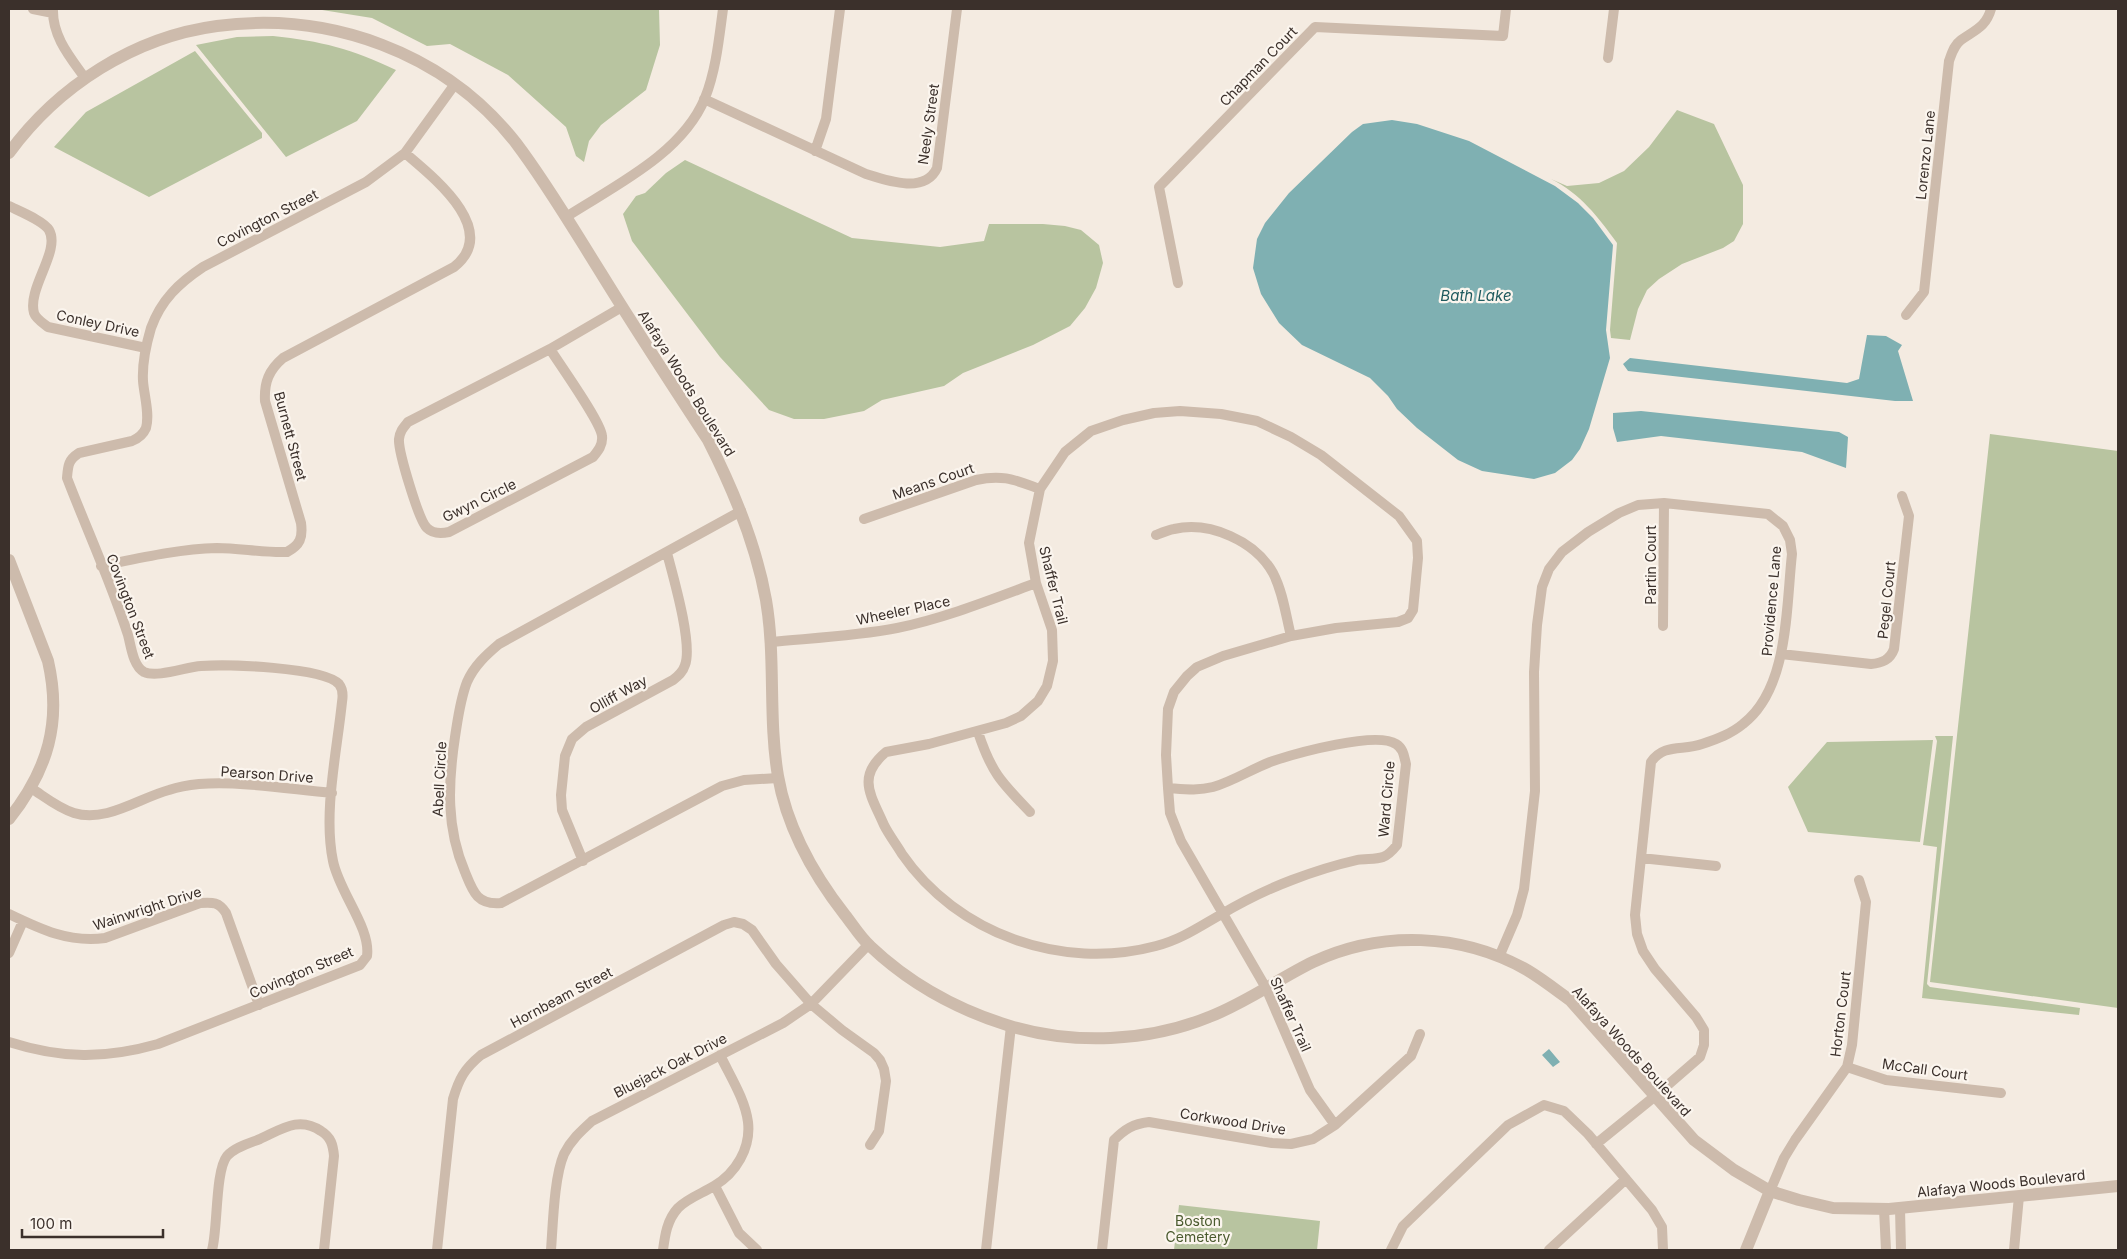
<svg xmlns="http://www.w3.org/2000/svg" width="2127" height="1259" viewBox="0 0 2127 1259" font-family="Inter,sans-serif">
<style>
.green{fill:#b8c4a0}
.water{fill:#7fb0b2}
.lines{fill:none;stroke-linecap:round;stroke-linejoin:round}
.minor{stroke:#cdbbac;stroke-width:10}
.tertiary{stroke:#cdbbac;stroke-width:12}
.labels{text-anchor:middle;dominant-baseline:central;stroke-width:4.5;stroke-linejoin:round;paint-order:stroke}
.street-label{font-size:14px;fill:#3b302b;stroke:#fbf5ee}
.park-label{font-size:14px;fill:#4a5a2e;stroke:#fbf5ee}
.water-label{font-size:15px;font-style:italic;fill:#1f5a5e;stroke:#fbf5ee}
</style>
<rect width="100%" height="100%" fill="#f4ebe1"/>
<path class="green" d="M316,9H659L660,45L646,90L601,125L589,141L584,162L576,156L566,127L508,75L450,44L427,46L372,18Z
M273,36C321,41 352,49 396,70L357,121L286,157L196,45L237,37Z
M195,51L262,133V138L149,197L54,147L86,112Z
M1677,110L1714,124L1743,185V224L1734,241L1723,248L1682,264L1659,279L1647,290L1638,309L1630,340L1611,338L1610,330L1617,243C1599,218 1580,193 1551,179L1567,186L1599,183L1624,171L1649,147Z
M685,160L852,238L940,247L984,241L989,224H1043L1065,226L1081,230L1099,245L1103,263L1096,288L1085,308L1070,326L1033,345L963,373L944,386L882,400L864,411L824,419H794L769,410L720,357L632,241L623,214L636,196L645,193L666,173Z
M1990,434L2118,451V1008L1930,982Z
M1935,736H1953L1927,984L1930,987L2080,1008L2079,1015L1922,998L1937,847L1923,845L1937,741Z
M1933,740L1920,842L1808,832L1788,787L1827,742Z
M1179,1205L1320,1221L1317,1250H1174Z"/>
<path class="water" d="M1392,120L1417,124L1469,141L1555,186L1578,203L1593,218L1613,245L1606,330L1610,358L1589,429L1580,449L1572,460L1555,473L1534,479L1482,471L1458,460L1417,428L1397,409L1388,396L1370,378L1302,345L1279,323L1261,294L1253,268L1257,239L1265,223L1289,193L1352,132L1363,124Z
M1867,335L1886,336L1902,345L1898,351L1913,401H1895L1628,371L1623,364L1630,358L1847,383L1859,379Z
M1641,411L1839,432L1848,437L1846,468L1802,452L1661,436L1617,442L1613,428V413Z
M1549,1049L1560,1062L1553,1067L1542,1055Z"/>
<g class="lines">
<path class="minor" d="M33,9L53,13
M53,9C52,36 70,57 85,78
M1608,58L1614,9
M704,99L866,174C888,181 925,194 937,168L957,9
M815,151L826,119L840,9
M9,206C19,211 44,221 49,230C61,251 27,288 34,313C36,319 43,323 48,327L146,348
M566,217C614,186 682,154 705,98C716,70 719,39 723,9
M1178,283L1159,187L1315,27L1503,36L1506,9
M1906,315L1924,292L1949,61C1952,53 1954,45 1961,40C1975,30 1986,27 1991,9
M550,349C560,365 601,422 602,436C603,445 598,451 593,457L449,532C440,534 433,534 427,528C419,521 398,451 399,439C400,431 403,428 408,422L550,349L622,307
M741,511L499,644C486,655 474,666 467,682C460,700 458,718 455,737C448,783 446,828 465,872C473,892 477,905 501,903L722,786L744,780L778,778
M864,519L976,480C1003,474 1015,480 1040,489
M1156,535C1161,533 1168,530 1174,529C1210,521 1255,541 1273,573C1283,592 1286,616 1291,636
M101,566C140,558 178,549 217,548C240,548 263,553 287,552C300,545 303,538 301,523L265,401C264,382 269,370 283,358L454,267C501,230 433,177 405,153
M1663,626L1664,503
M771,642C813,638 856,636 897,628C945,618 990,600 1036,583
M1781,654L1871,664C1882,663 1890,660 1894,649L1909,516L1902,496
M978,732C991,772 1001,782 1030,812
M31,788C45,797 58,808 74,813C106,823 139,798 169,790C178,787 189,785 199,784C243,781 288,789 332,793
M1168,788C1183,789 1198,791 1213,787C1234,781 1253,768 1273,761C1297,753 1376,731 1396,744C1404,749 1404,757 1406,764L1397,845C1393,850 1389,855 1383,857C1375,860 1365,858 1357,860C1335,865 1313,872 1292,880C1268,889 1242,902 1220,915C1199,927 1180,940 1156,946C1062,971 957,934 902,854C896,844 889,835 884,825C871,795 856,777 886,752L929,744L1006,723L1021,716L1038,701L1047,686L1053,661L1052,630L1036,583L1029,543L1040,489L1065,452L1091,431L1123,420L1154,413L1180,411L1221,414L1257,421L1291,437L1321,455L1399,516L1417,541L1418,558L1413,610L1408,618L1398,622L1336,628L1291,636L1223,656L1197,667L1187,676L1174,692L1168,709L1166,755L1168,788L1170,813L1181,841L1266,988L1310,1090L1335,1125
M1641,858L1716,866
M583,861L562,810L561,795L565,756L572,739L586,727L673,680C678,676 683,672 685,665C693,644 673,576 667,553
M9,914C40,929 69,943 105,938L200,903C213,902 219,902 226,913L259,1005
M9,953L23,921
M1499,957L1517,915L1524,889L1535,791L1534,672L1537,625L1542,587L1549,569L1562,552L1588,532L1619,513L1638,505L1664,503L1768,514L1783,526L1790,540L1792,554C1786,607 1789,689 1743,724C1731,734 1717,739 1702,744C1683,751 1664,743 1651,762L1635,915L1637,934L1643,951L1655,969L1696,1017L1704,1030V1045L1700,1057L1654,1097L1596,1144
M9,1042C62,1059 105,1059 158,1044L360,965L367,956C371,928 339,892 333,861C323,813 337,751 342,702C343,696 343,689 339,684C323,667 226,664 201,666C186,667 157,678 144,672C133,666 131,646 128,635C111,582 87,530 67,478C68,466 68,460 79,453L132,441C139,438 143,435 146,428C150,414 144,395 143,381C142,363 146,345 151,328C161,300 179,283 203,267L366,182L405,153L455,84
M1847,1067L1886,1080L2001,1093
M715,1186L739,1233L757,1250
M1770,1191L1784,1158L1795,1140L1847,1067L1852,1045L1866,902L1859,880
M1884,1209L1886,1250
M1900,1209L1901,1250
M212,1250C218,1229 215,1171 227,1156C235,1147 250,1143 260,1139C282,1129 299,1116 321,1131C331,1137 333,1145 334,1156L324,1250
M437,1250L453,1099C459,1079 464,1069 481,1055L724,925L734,922L743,924L752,930L776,964L811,1004L842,1030L874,1053L880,1060L884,1069L886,1081L879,1131L870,1145
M551,1250C553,1224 554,1177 564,1154C571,1140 581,1131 592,1121L783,1023L811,1004L868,945
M663,1250C665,1235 667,1220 678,1208C688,1198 703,1193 714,1186C736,1173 751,1148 748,1122C745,1099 730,1076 720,1055
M986,1250L1011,1026
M1102,1250L1114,1140C1125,1129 1133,1124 1149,1122L1272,1143L1291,1144L1313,1139L1335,1125L1411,1056L1420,1034
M1391,1250L1403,1226L1508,1125L1544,1105L1564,1111L1588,1134L1652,1210L1662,1227L1663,1250
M1549,1250L1626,1179
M2014,1250L2019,1196"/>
<path class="tertiary" d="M9,153C58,86 134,37 217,26C329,11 445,52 516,143C547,184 574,230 601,273C636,330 672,385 708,440C734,491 756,544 766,600C776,658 768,717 778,776C787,828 813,874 845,915C853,925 860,937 870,946C910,984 958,1010 1010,1026C1074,1045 1148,1042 1209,1017C1246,1003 1278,979 1313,962C1381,930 1462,933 1527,970C1542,979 1556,990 1570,1000L1694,1140L1734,1170L1770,1191L1799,1200L1833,1208L1889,1209L2118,1186
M9,560L48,661C62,722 48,770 9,819
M1746,1250L1770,1191"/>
</g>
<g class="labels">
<g class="street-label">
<text transform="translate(1258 66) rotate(-46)">Chapman Court</text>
<text transform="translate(928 124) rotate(-82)">Neely Street</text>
<text transform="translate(1925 155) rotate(-84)">Lorenzo Lane</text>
<text transform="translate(267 218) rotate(-27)">Covington Street</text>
<text transform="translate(98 323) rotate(12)">Conley Drive</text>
<text transform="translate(687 383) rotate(58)">Alafaya Woods Boulevard</text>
<text transform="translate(291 436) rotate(75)">Burnett Street</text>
<text transform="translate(933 481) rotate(-19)">Means Court</text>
<text transform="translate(479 500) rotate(-26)">Gwyn Circle</text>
<text transform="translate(1650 565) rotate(-90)">Partin Court</text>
<text transform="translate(1054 585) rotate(76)">Shaffer Trail</text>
<text transform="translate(1886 600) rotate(-84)">Pegel Court</text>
<text transform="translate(1771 601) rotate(-85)">Providence Lane</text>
<text transform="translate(131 606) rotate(69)">Covington Street</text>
<text transform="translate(903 610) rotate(-12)">Wheeler Place</text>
<text transform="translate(618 694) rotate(-29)">Olliff Way</text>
<text transform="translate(267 774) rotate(4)">Pearson Drive</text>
<text transform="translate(439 779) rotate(-87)">Abell Circle</text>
<text transform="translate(1386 799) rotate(-85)">Ward Circle</text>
<text transform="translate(147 908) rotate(-18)">Wainwright Drive</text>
<text transform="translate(301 972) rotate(-23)">Covington Street</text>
<text transform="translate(561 997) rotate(-28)">Hornbeam Street</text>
<text transform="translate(1291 1014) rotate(66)">Shaffer Trail</text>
<text transform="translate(1840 1014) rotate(-83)">Horton Court</text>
<text transform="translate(1632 1051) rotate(48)">Alafaya Woods Boulevard</text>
<text transform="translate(670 1065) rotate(-27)">Bluejack Oak Drive</text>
<text transform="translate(1925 1069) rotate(8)">McCall Court</text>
<text transform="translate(1233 1121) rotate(9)">Corkwood Drive</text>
<text transform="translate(2001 1183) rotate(-6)">Alafaya Woods Boulevard</text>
</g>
<g class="park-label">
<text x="1198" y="1220">Boston<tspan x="1198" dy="16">Cemetery</tspan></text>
</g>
<g class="water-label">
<text x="1476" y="295">Bath Lake</text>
</g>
</g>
<rect width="2127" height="1259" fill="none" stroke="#3b302b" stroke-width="20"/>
<path d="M22 1229v8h141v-8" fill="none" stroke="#3b302b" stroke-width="2.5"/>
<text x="30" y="1229" font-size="15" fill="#3b302b" stroke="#fbf5ee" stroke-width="4" paint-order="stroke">100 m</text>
</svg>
